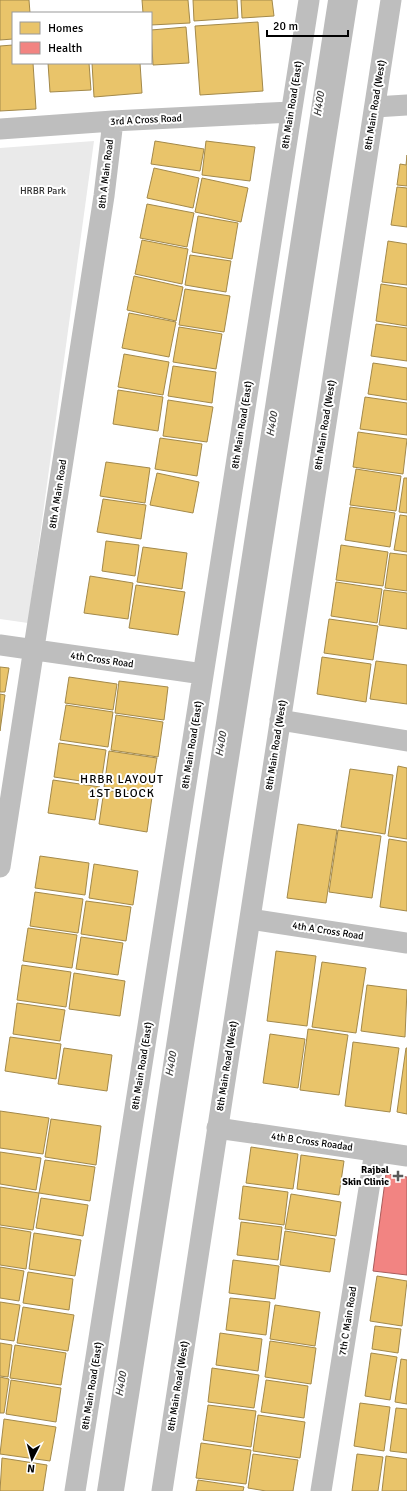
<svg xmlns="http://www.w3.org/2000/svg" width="407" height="1491" viewBox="0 0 407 1491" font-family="Signika,sans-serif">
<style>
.green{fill:#eaeaea}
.water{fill:#bcbcbc}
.homes{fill:#e9c46a;stroke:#a3894a}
.health{fill:#f28482;stroke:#a95c5b}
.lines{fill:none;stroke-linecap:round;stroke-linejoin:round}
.minor{stroke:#bebebe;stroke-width:21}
.poi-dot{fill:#595959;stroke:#fff;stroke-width:1.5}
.labels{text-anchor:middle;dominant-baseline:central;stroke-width:4;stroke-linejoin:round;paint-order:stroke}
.street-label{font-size:10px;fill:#000;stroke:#fff}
.park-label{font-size:10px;fill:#303030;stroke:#fff}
.poi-label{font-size:10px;font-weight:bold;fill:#000;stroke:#fff;text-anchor:end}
.water-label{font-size:11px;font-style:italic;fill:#414141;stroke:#fff}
.quarter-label{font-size:12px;letter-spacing:1px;fill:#000;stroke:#fff}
</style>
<rect width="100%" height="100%" fill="#fff"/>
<path class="green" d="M94,141L28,623L0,619V148Z"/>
<path class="water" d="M328,0H358L124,1491H97Z"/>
<path class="homes" d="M0,0H29L30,13H13V39L0,40Z
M142,0H188L190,23L151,25V13H143Z
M193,0H237L238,18L194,21Z
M241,0H272L274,16L242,18Z
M258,22L263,91L200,95L195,26Z
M186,27L189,63L153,65L151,30Z
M13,45V63H33L36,109L0,111V46Z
M48,63H89L91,90L50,92Z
M92,63H140L142,93L94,97Z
M155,141L204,149L200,171L151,164Z
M206,141L255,147L250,181L202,175Z
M407,155V186L397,185L400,164L406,165Z
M154,168L199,178L193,208L147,198Z
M202,178L248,188L241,222L195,212Z
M397,187L407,188V227L391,225Z
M147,204L194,213L187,247L140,238Z
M198,216L238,223L232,259L192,252Z
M142,240L188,249L182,284L135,274Z
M388,241L407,244V285L382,282Z
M190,255L231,261L226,292L185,285Z
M134,276L183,287L176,321L127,310Z
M381,284L407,288V326L376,321Z
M185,289L230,296L224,332L179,325Z
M129,313L176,322L169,357L122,348Z
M376,324L407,328V361L371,356Z
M179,327L222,334L216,369L173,362Z
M124,354L169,362L163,395L118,387Z
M373,363L407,368V400L368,394Z
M173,366L216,372L212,403L168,396Z
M118,390L163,397L158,431L113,424Z
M365,397L407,403V435L360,429Z
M168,400L213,407L207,442L163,436Z
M358,432L407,439L403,474L353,467Z
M160,438L202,444L197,476L155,469Z
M106,462L150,468L145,503L100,496Z
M356,469L401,476L396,511L350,505Z
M157,473L199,482L193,513L150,505Z
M404,478H407V513L399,512Z
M103,499L146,505L141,539L97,532Z
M350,507L395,513L390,547L345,540Z
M400,515L407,516V552L394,550Z
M106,541L139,545L135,576L102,571Z
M341,545L388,552L383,586L336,580Z
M143,547L187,553L182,589L137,582Z
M390,553L407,555V591L385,588Z
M90,576L133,583L128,619L84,613Z
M336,582L382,589L377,623L331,616Z
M136,585L185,592L178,635L129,628Z
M384,590L407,593V629L379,625Z
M329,619L378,626L373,660L324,653Z
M322,657L371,664L366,702L317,694Z
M376,661L407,665V704L370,699Z
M0,667L9,668L5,692H0Z
M69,677L117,684L113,710L65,703Z
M119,681L168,687L164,720L115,713Z
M0,694L5,695L0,731Z
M66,705L113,712L108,747L60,740Z
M116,715L163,722L158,757L111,750Z
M59,743L106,750L101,784L54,777Z
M109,751L157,758L151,794L104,787Z
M398,766L407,768V839L388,836Z
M350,769L393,775L385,834L341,827Z
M53,780L100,787L95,820L48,813Z
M104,790L152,797L147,832L99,824Z
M298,824L337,830L326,903L287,898Z
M338,830L381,836L372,898L329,892Z
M389,839L407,842V911L380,907Z
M40,856L89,863L85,895L35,888Z
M94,864L138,871L133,905L89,898Z
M35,892L83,899L78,933L30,926Z
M86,901L131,907L126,941L81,934Z
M28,928L77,935L72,968L23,961Z
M81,937L123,943L118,975L76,969Z
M276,951L316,956L307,1026L267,1021Z
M322,962L366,968L356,1033L312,1027Z
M22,965L71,972L66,1007L17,1000Z
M74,973L125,981L120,1016L69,1009Z
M367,985L407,990L405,1037L361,1031Z
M17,1003L65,1010L60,1041L13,1034Z
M308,1029L348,1035L339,1095L300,1090Z
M270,1034L305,1039L298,1088L263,1083Z
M10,1037L61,1044L56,1079L5,1071Z
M353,1042L399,1048L390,1112L345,1106Z
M64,1048L112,1055L107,1091L58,1084Z
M406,1048H407V1114L397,1112Z
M0,1111L49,1118L43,1154L0,1148Z
M51,1119L101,1126L96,1165L45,1157Z
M251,1147L298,1154L293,1189L246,1183Z
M0,1152L41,1158L36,1190L0,1184Z
M301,1155L344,1161L339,1195L297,1189Z
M45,1160L95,1167L90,1201L39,1193Z
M243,1186L288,1192L284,1225L239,1219Z
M0,1187L39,1193L33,1230L0,1225Z
M291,1194L341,1202L336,1236L285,1229Z
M41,1198L88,1205L83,1236L36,1228Z
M241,1222L282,1227L278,1260L237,1255Z
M0,1227L31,1232L26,1269L0,1265Z
M285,1231L335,1239L330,1272L280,1265Z
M34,1233L81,1240L75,1276L29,1269Z
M233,1260L279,1266L275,1299L229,1293Z
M0,1267L24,1271L19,1301L0,1298Z
M28,1272L73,1279L69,1310L23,1303Z
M377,1276L407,1281L402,1326L370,1321Z
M230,1298L270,1302L266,1335L226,1330Z
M0,1302L20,1305L14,1341L0,1339Z
M275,1305L320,1312L315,1346L270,1339Z
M23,1307L74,1315L68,1351L17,1343Z
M375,1326L401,1329L398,1353L372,1349Z
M220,1333L262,1339L258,1371L216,1365Z
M270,1341L316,1348L311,1384L265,1377Z
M0,1343L12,1345L8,1377L0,1376Z
M15,1345L66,1353L61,1385L10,1378Z
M371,1353L397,1357L390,1400L365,1396Z
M401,1359L407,1360V1404L395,1402Z
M212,1368L259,1375L254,1408L208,1402Z
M0,1377L9,1379L4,1413H0Z
M11,1380L61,1388L56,1422L6,1414Z
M266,1380L308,1386L304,1418L261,1412Z
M360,1403L390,1407L384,1451L354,1446Z
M208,1405L256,1411L251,1447L203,1440Z
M396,1408L407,1409V1453L390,1451Z
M258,1415L305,1422L300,1458L253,1451Z
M4,1419L56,1427L50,1461L0,1454Z
M201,1443L251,1450L246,1484L196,1478Z
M253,1454L298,1460L293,1491H266L248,1488Z
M357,1454L383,1457L378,1491H352Z
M386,1456L407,1459V1491H382Z
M2,1458L47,1465L43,1491H0Z
M198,1480L244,1487L243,1491H196Z"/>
<path class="health" d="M386,1174L407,1177V1275L373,1271Z"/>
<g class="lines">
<path class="minor" d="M375,107L407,105
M0,129L113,121L291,112
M0,645L203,674
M280,720L407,741
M0,867L104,196L113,121
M250,919L407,943
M217,1128L407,1156
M75,1491L309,0
M162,1491L391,0
M321,1491L375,1151"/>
</g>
<path class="poi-dot" d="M396 1170h4v4h4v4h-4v4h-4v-4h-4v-4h4z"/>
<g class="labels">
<g class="street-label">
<text transform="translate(292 105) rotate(-81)">8th Main Road (East)</text>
<text transform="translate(375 105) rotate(-81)">8th Main Road (West)</text>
<text transform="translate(146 120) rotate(-3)">3rd A Cross Road</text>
<text transform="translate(106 174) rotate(-83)">8th A Main Road</text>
<text transform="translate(242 425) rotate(-81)">8th Main Road (East)</text>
<text transform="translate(325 425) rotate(-81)">8th Main Road (West)</text>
<text transform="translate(58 494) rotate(-81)">8th A Main Road</text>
<text transform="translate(102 660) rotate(8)">4th Cross Road</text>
<text transform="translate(192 745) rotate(-81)">8th Main Road (East)</text>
<text transform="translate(276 745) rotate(-81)">8th Main Road (West)</text>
<text transform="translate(328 931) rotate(9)">4th A Cross Road</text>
<text transform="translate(142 1066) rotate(-81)">8th Main Road (East)</text>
<text transform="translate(227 1066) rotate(-81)">8th Main Road (West)</text>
<text transform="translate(312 1142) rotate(8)">4th B Cross Roadad</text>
<text transform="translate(348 1321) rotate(-81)">7th C Main Road</text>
<text transform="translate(92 1386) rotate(-81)">8th Main Road (East)</text>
<text transform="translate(178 1386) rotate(-81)">8th Main Road (West)</text>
</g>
<g class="park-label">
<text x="43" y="191">HRBR Park</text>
</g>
<g class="poi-label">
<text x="389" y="1170">Rajbal<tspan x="389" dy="12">Skin Clinic</tspan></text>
</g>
<g class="water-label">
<text transform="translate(319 104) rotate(-82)">H400</text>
<text transform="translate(272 424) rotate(-81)">H400</text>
<text transform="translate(221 744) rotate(-81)">H400</text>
<text transform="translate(171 1064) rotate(-81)">H400</text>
<text transform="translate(121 1384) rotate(-81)">H400</text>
</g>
<g class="quarter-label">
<text x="122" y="779">HRBR LAYOUT<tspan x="122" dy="14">1ST BLOCK</tspan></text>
</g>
</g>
<rect x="12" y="12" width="140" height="52" fill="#ffffff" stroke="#999999"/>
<rect x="20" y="22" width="20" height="12" fill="#e9c46a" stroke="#999999"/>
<text x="48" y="32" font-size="12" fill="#000000">Homes</text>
<rect x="20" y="42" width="20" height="12" fill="#f28482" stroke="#999999"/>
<text x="48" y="52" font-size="12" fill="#000000">Health</text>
<g transform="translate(32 1459) rotate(186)" stroke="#ffffff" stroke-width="3" paint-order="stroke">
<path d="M0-3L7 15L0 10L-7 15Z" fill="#000000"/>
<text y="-6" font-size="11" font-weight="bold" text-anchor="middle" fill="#000000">N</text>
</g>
<path d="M267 30v6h81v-6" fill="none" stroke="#000000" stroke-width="2"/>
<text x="273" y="30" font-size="12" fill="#000000" stroke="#ffffff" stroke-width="3" paint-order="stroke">20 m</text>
</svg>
